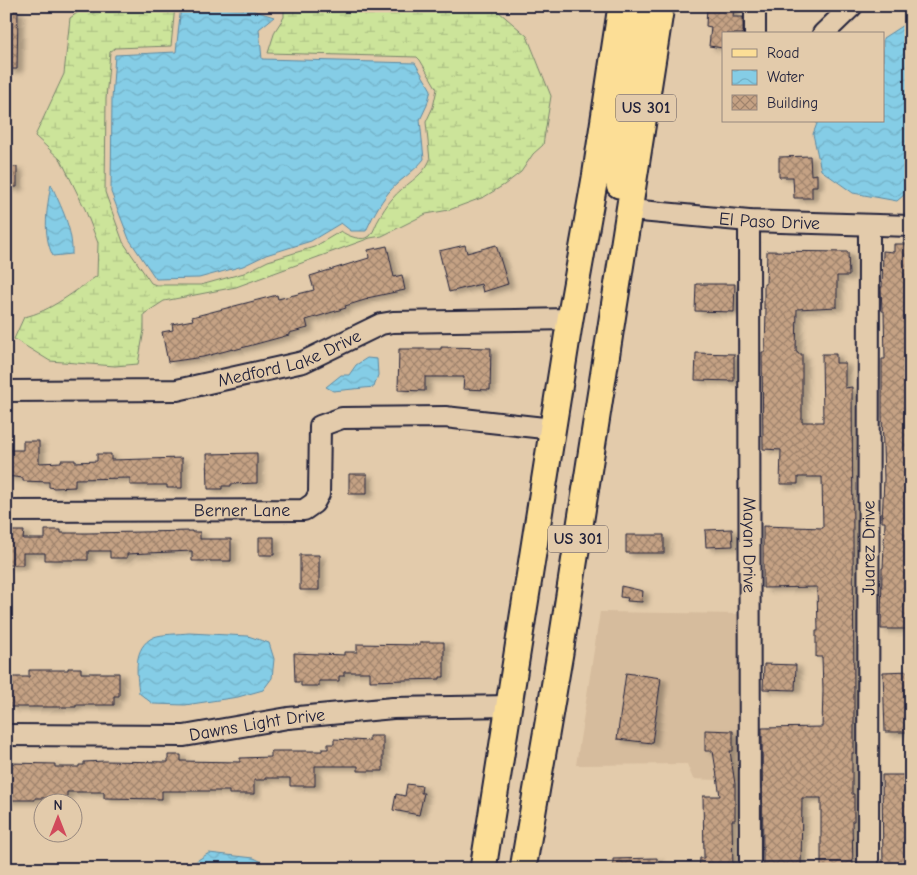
<svg xmlns="http://www.w3.org/2000/svg" width="917" height="875" viewBox="0 0 917 875" font-family="'Comic Neue',sans-serif">
<style>
.built{fill:#d6bc9d}
.wetland{fill:url(#wetland-marsh);stroke:#77836a}
.water{fill:url(#water-waves);stroke:#5d89a2}
.building{fill:url(#building-cross-hatch);stroke:#22223b;filter:url(#shadow)}
.lines{fill:none;stroke-linecap:round;stroke-linejoin:round}
.minor-casing{stroke:#22223b;stroke-width:24}
.major-casing{stroke:#22223b;stroke-width:29}
.minor{stroke:#e3cbab;stroke-width:20}
.major{stroke:#fcde96;stroke-width:25}
.labels{text-anchor:middle;dominant-baseline:central;stroke-width:4;stroke-linejoin:round;paint-order:stroke}
.shield{fill:#e3cbab;stroke:#5c555d;stroke-width:1}
.shield-label{font-size:16px;font-weight:bold;fill:#22223b}
.street-label{font-size:18px;fill:#22223b;stroke:#e3cbab}
</style>
<defs>
<pattern id="wetland-marsh" width="20" height="14" patternUnits="userSpaceOnUse" patternTransform="scale(1.25)"><rect width="20" height="14" fill="#cce49a"/><path d="M1 5h8M5 5V1M11 12h8M15 12V8" fill="none" stroke="#afc386"/></pattern>
<pattern id="water-waves" width="16" height="10" patternUnits="userSpaceOnUse" patternTransform="scale(1.25)"><rect width="16" height="10" fill="#85cde6"/><path d="M0 5q4-4 8 0t8 0" fill="none" stroke="#73b0c6"/></pattern>
<pattern id="building-cross-hatch" width="8" height="8" patternUnits="userSpaceOnUse" patternTransform="scale(1.25)"><rect width="8" height="8" fill="#c5a284"/><path d="M0 0l8 8M0 8l8-8" fill="none" stroke="#a0846d"/></pattern>
<filter id="shadow"><feDropShadow dx="5.5" dy="3" stdDeviation="2.5" flood-color="#0004"/></filter>
</defs>
<rect width="100%" height="100%" fill="#e3cbab"/>
<filter id="ink" filterUnits="userSpaceOnUse"><feTurbulence type="fractalNoise" baseFrequency=".02" numOctaves="2"/><feDisplacementMap in="SourceGraphic" scale="10" xChannelSelector="R" yChannelSelector="G"/><feConvolveMatrix kernelMatrix="1 2 1 2 8 2 1 2 1" color-interpolation-filters="sRGB"/></filter>
<g filter="url(#ink)">
<path class="built" d="M600,612L742,614L743,781L693,779L687,764L576,765Z"/>
<path class="wetland" d="M87,6H175L171,46L115,48L110,52L106,99L105,192L123,242L151,283L156,285H201L244,273L268,261L314,247L341,231C347,236 363,242 370,236C374,232 376,223 379,219C382,212 387,205 392,199C403,185 423,177 430,160L426,122L433,107L437,89L420,60L417,57L268,53L275,31L284,17V6H492L527,36L551,96L543,145L533,154L521,172L504,185L484,197L449,210L426,214L382,236L370,238L236,287L164,301L144,314V330L138,364L115,366L50,361L14,339L24,317C50,312 76,290 97,276L98,243L85,209L61,160L35,136L64,74L70,18Z"/>
<path class="water" d="M181,6L252,10L274,17L259,29L262,59L415,63L431,90L427,105L420,120L424,159C414,172 399,180 389,192C379,204 372,218 366,231H351L341,223L311,241L266,255L243,266L199,278L156,279L129,239L111,192L112,99L115,55L176,52Z
M911,20V189L897,201L853,193L821,170L813,134L818,121H883V38Z
M51,184C61,207 73,229 72,254L53,256C42,234 47,208 51,184Z
M367,358L377,359L378,375L374,387L333,391L326,387L341,375H349L356,365Z
M189,633L248,636L269,643L274,659L272,678L263,690L238,697L185,705L153,704L139,693C137,674 132,647 154,637C161,634 180,634 189,633Z
M209,853L254,858L266,864V869H189L190,865Z"/>
<path class="building" d="M707,6H734L733,17H743V34H723V48L709,46L711,27L706,26Z
M6,11H18L17,69H6Z
M810,156L811,175L817,174V186H812V198H794L793,177H779V157Z
M6,167H17V187H6Z
M894,244H908V251L911,252V629H881L882,568H883L885,522H882L884,479L882,416V359H885L884,311H882L881,287H882L883,251L894,252Z
M465,245L467,253L496,245L508,284L483,292L481,284L449,292L439,251Z
M387,246L394,277L402,275L405,290L367,298L368,299L345,306L346,308L306,320L308,328L289,333V335L234,350L233,349L203,357L168,362L162,332L173,330L172,324L193,320L192,317L277,295L278,299L314,290L310,276L369,258L368,250Z
M767,251L848,252L849,276H837V307L797,309L796,352H798V354H802V422H823L822,354H836V363H845V388L852,387L854,694V753H852V794H854V821H852L853,869H821V798H802L801,869H763L762,728L822,727L823,690L822,657H816V631H818L817,587L763,588V526L823,528L822,477H798V484H780L781,450L763,449L762,352H765L766,309H764V284H766Z
M696,284H735L734,312L695,311Z
M441,347L491,348L490,390L463,389L464,377H425V391L398,390L399,349H441Z
M696,353L734,354V381L695,380Z
M23,441H39V463L61,462V460H75V462L97,461V454H111V460L182,458V488H167V485H130V478L75,479V487L54,488L49,487V482L23,481V478L6,476V450H23Z
M257,453V483L231,484V486H222V489H208L207,454Z
M349,474H367V494H349Z
M732,529L733,546L706,547L705,530Z
M45,530H61V533H88L192,531V532H200V539H231V561H192V551L127,554V558H110V551H88V560H45V553H23V565H7L8,531H24L23,539H45Z
M626,535H664V553H626Z
M259,537H274V555H259Z
M300,555H319V590H300Z
M621,586L643,591L642,602L627,601L628,598L620,597Z
M420,642H444V677H440V679L370,681V672H344V676H339V681H319V686H301V682H295L294,653L344,655V652H357V644L420,645Z
M764,664L796,665L795,690L763,689Z
M68,668H81V673H119V696H114V705H76V707H10V703H6V679L11,678V677H29V670H68Z
M911,671V732H885L883,672Z
M626,673L661,678L652,743L617,739Z
M705,730L733,731V751H730L735,784V820H732L733,869H699L700,858H704L703,796H720L713,751H705Z
M369,736H383V771H358V766H315V786H290V778H265V780H254V794H229V791H162V799L104,798V792H67V798H35V800H6V770H10V763L55,764V767H79V765H84V762L104,761L168,762V755H181V761L240,762V758L271,757V751H322V749H328V744H334V739L369,741Z
M882,775H911V868L883,869Z
M407,784L422,786L421,793H424L419,815L393,810L396,794L405,796Z
M657,858V869H613V859Z"/>
<g class="lines">
<defs>
<g id="minor">
<path d="M755,34V6"/>
<path d="M823,34L852,6"/>
<path id="s1" d="M630,210L749,221L911,226"/>
<path id="s2" d="M749,221L750,869"/>
<path id="s3" d="M6,391L177,390L303,362L381,324L393,322L570,319"/>
<path id="s4" d="M6,511L304,510L314,503L319,494L320,426L342,418L445,417L553,429"/>
<path id="s5" d="M6,735L184,736L288,718L393,708L509,706"/>
<path id="s6" d="M868,869L869,226"/>
</g>
<path id="major" d="M619,185V167L642,6
M483,869L570,319L595,178L621,6
M523,869L560,653L661,6"/>
</defs>
<use href="#minor" class="minor-casing"/>
<use href="#major" class="major-casing"/>
<use href="#minor" class="minor"/>
<use href="#major" class="major"/>
</g>
</g>
<g class="labels">
<g class="shield">
<rect x="616" y="94.5" width="60" height="27" rx="4"/>
<rect x="548" y="525.5" width="60" height="27" rx="4"/>
</g>
<g class="shield-label">
<text x="646" y="108">US 301</text>
<text x="578" y="539">US 301</text>
</g>
<g class="street-label">
<text stroke="none"><textPath href="#s1" startOffset="140">El Paso Drive</textPath></text>
<text stroke="none"><textPath href="#s3" startOffset="288">Medford Lake Drive</textPath></text>
<text stroke="none"><textPath href="#s4" startOffset="236">Berner Lane</textPath></text>
<text stroke="none"><textPath href="#s2" startOffset="324">Mayan Drive</textPath></text>
<text stroke="none"><textPath href="#s6" startOffset="321">Juarez Drive</textPath></text>
<text stroke="none"><textPath href="#s5" startOffset="252">Dawns Light Drive</textPath></text>
</g>
</g>
<rect width="917" height="875" fill="none" stroke="#e3cbab" stroke-width="25"/>
<rect x="12" y="12" width="892" height="850" fill="none" stroke="#22223b" stroke-width="2" filter="url(#ink)"/>
<rect x="722" y="32" width="162" height="90" fill="#e3cbab" stroke="#96877e"/>
<rect x="732" y="49" width="25" height="8" fill="#fcde96" stroke="#96877e"/>
<text x="767" y="58" font-size="15" fill="#22223b">Road</text>
<rect x="732" y="70" width="25" height="15" fill="url(#water-waves)" stroke="#96877e"/>
<text x="767" y="82" font-size="15" fill="#22223b">Water</text>
<rect x="732" y="95" width="25" height="15" fill="url(#building-cross-hatch)" stroke="#96877e"/>
<text x="767" y="108" font-size="15" fill="#22223b">Building</text>
<g transform="translate(58 818)"><circle r="24" fill="#e3cbab" stroke="#96877e"/>
<path d="M0-4L9 19L0 12L-9 19Z" fill="#d1495b"/>
<text y="-8" font-size="14" font-weight="bold" text-anchor="middle" fill="#22223b">N</text>
</g>
</svg>
